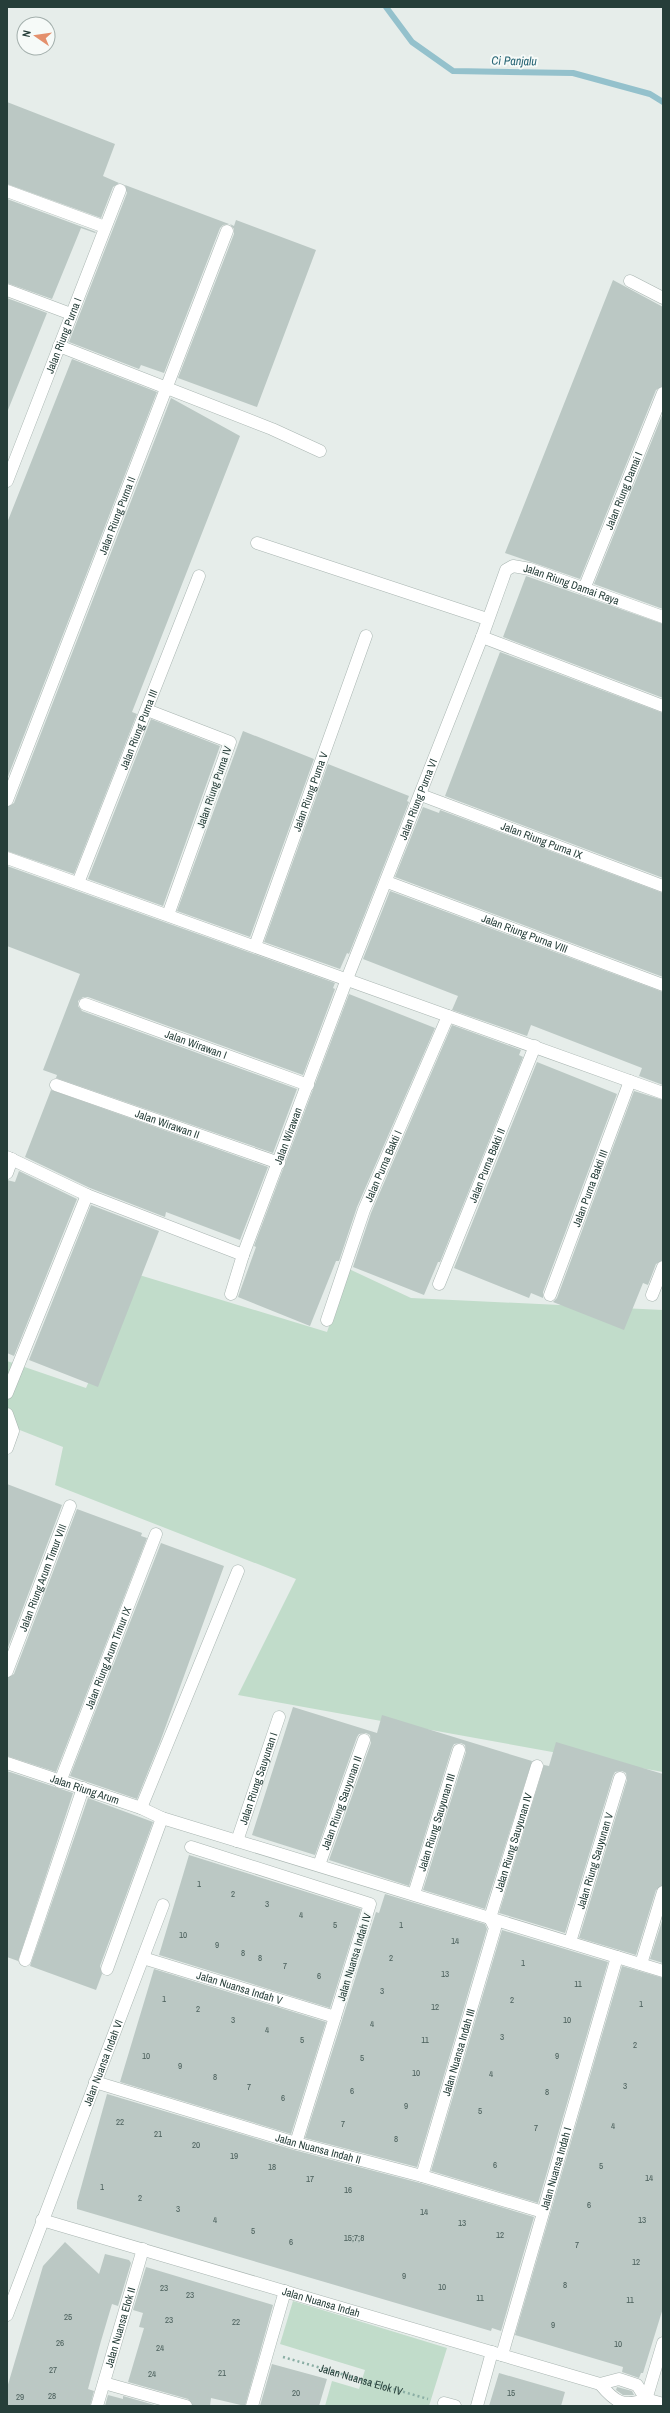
<svg xmlns="http://www.w3.org/2000/svg" width="670" height="2413" viewBox="0 0 670 2413" font-family="'Archivo Narrow',sans-serif">
<style>
.green{fill:#c1dcca}
.lines{fill:none;stroke-linecap:round;stroke-linejoin:round}
.stream{stroke:#94c1cc;stroke-width:6}
.building{fill:#bbc8c4}
.minor-casing{stroke:#a9b5b1;stroke-width:13}
.path{stroke:#8aaea4;stroke-width:2.5;stroke-dasharray:2 3;stroke-linecap:butt}
.minor{stroke:#fff;stroke-width:12}
.labels{text-anchor:middle;dominant-baseline:central;stroke-width:4;stroke-linejoin:round;paint-order:stroke}
.number-label{font-size:9px;fill:#4b605c}
.street-label{font-size:11px;fill:#263e39;stroke:#f6faf8}
.water-label{font-size:12px;font-style:italic;fill:#266474;stroke:#f6faf8}
</style>
<rect width="100%" height="100%" fill="#e6edea"/>
<path class="green" d="M349,1269L411,1298L663,1310V1772L238,1695L296,1579L55,1485L63,1447L7,1425V1361L86,1388L136,1274L327,1332Z
M293,2301L447,2348L429,2406H325L332,2381L359,2389L365,2370L280,2344Z"/>
<g class="lines">
<path class="stream" d="M386,7L412,42L453,71L573,73L650,94L663,102"/>
</g>
<path class="building" d="M7,102L115,144L103,176L119,183L113,187L101,218L7,184Z
M125,185L229,224L223,225L220,228L164,373L141,365L139,369L69,342L127,193Z
M7,199L96,232L95,233L81,228L52,299L7,283Z
M236,220L316,250L257,407L178,378L234,234V229L230,224L234,226Z
M613,280L663,307V386L656,390L580,579L505,553Z
M7,298L47,313L8,410H7Z
M72,359L157,392L7,779V523Z
M171,398L240,436L132,712L137,714L74,874L7,851V807L14,803Z
M663,413V609L594,584Z
M526,576L663,624V698L503,637Z
M500,652L663,713V878L445,796Z
M151,719L220,746L163,906L88,879Z
M243,731L314,759L250,937L177,911Z
M328,764L409,796L407,801L409,802L349,954L347,953L340,969L264,942Z
M423,807L439,813L440,810L663,893V977L395,877Z
M7,866L335,983L333,988L335,989L303,1075L88,997H83L78,1001V1006L82,1011L297,1089L273,1153L56,1078L57,1075L43,1070L80,974L7,946Z
M390,891L663,992V1085L639,1076L642,1068L531,1025L527,1036L452,1010L458,996L363,959Z
M349,994L435,1028L357,1207L339,1261H336L310,1326L238,1297L256,1247L254,1246Z
M452,1025L521,1050L519,1055L523,1057L440,1262H438L424,1295L353,1267L371,1213Z
M537,1062L617,1094L543,1292V1298L531,1293L529,1298L454,1268Z
M51,1090L268,1167L240,1240L166,1212L165,1217L90,1188L25,1157Z
M634,1091L663,1100V1260L656,1264L648,1285L643,1283L624,1330L553,1302L557,1298Z
M19,1171L77,1199L14,1356L7,1353V1180L15,1182Z
M91,1205L159,1231L98,1387L29,1360Z
M7,1484L62,1505L7,1650Z
M77,1509L142,1533L141,1536L147,1538L56,1772L7,1756V1678L14,1674Z
M161,1543L224,1566L160,1742L137,1799L70,1776Z
M293,1707L377,1733L382,1715L532,1761L485,1909L423,1890L466,1752L465,1745L461,1743L454,1744L452,1748L409,1886L329,1860L371,1743L370,1735L366,1733L359,1734L357,1737L315,1855L252,1835Z
M556,1742L663,1774V1885L656,1890L636,1955L579,1938L627,1780L626,1773L622,1771L615,1772L613,1776L565,1933L499,1913L544,1765L549,1766Z
M7,1771L73,1793L18,1961L7,1957Z
M88,1798L153,1822L100,1966L102,1974L96,1990L30,1966Z
M189,1855L361,1909L330,2008L159,1955Z
M385,1894L485,1924L487,1929L417,2167L305,2138L376,1912L379,1913Z
M663,1918V1963L650,1959Z
M502,1930L608,1962L538,2203L431,2171Z
M622,1966L663,1978V2308L643,2373H641L639,2378L622,2372L623,2367L515,2335Z
M154,1969L326,2022L291,2134L120,2082Z
M107,2094L294,2150L420,2183L534,2217L501,2331L492,2328L491,2331L77,2209V2202Z
M65,2242L99,2274L105,2254L129,2260L131,2263L118,2306L112,2304L101,2341L88,2389L94,2391L90,2406H7V2388L43,2266Z
M146,2267L273,2305L245,2406L211,2398L210,2406H193L188,2399L128,2382L144,2328L139,2327L143,2313L133,2310Z
M272,2364L327,2379L319,2406H260Z
M499,2373L565,2392L561,2406H489Z
M617,2387L632,2391L634,2395H623L616,2390Z
M108,2395L123,2399V2396L158,2406H105Z"/>
<g class="lines">
<defs>
<g id="minor">
<path d="M7,191L105,227"/>
<path d="M630,281L663,298"/>
<path d="M7,290L71,314"/>
<path d="M59,346L272,429L320,451"/>
<path id="s2" d="M7,481L120,190"/>
<path d="M257,543L487,619"/>
<path id="s3" d="M584,589L663,393"/>
<path d="M482,637L663,706"/>
<path d="M147,710L230,742L168,915"/>
<path id="s4" d="M421,795L663,886"/>
<path id="s5" d="M7,800L227,231"/>
<path d="M7,858L663,1093"/>
<path id="s6" d="M387,882L663,985"/>
<path id="s7" d="M78,883L199,576"/>
<path id="s8" d="M255,946L366,636"/>
<path id="s9" d="M85,1004L308,1085"/>
<path id="s10" d="M56,1085L279,1163"/>
<path d="M7,1157L87,1195L243,1255"/>
<path d="M7,1173L12,1159"/>
<path id="s11" d="M439,1284L535,1046"/>
<path id="s12" d="M231,1294L243,1255L347,979L482,637L506,570L513,566L530,569L663,617"/>
<path id="s13" d="M550,1295L630,1081"/>
<path d="M652,1295L663,1267"/>
<path id="s14" d="M327,1320L364,1210L448,1016"/>
<path d="M7,1393L87,1195"/>
<path d="M7,1414L13,1431L7,1448"/>
<path id="s15" d="M7,1671L70,1506"/>
<path id="s16" d="M7,1763L141,1808L162,1818L663,1971"/>
<path id="s17" d="M60,1782L156,1534"/>
<path d="M141,1808L238,1571"/>
<path id="s18" d="M237,1841L279,1717"/>
<path d="M191,1847L370,1904L296,2143"/>
<path id="s19" d="M319,1865L364,1740"/>
<path id="s20" d="M414,1894L459,1750"/>
<path id="s21" d="M570,1942L620,1778"/>
<path id="s22" d="M143,1958L335,2017"/>
<path d="M25,1960L83,1788"/>
<path d="M641,1964L663,1892"/>
<path d="M107,1969L162,1818"/>
<path id="s23" d="M95,2082L296,2143L422,2176L543,2212"/>
<path id="s24" d="M422,2176L495,1928L490,1918L537,1766"/>
<path id="s25" d="M42,2220L600,2384L619,2379L637,2385L646,2399"/>
<path id="s26" d="M7,2315L163,1905"/>
<path id="s27" d="M502,2355L617,1957"/>
<path d="M104,2383L186,2406"/>
<path d="M600,2384C615,2402 623,2408 646,2399"/>
<path d="M646,2399L663,2404"/>
<path d="M444,2403L455,2406"/>
<path d="M645,2403L663,2343"/>
<path id="s28" d="M97,2406L143,2249"/>
<path d="M252,2406L285,2291"/>
<path d="M477,2406L492,2352"/>
</g>
</defs>
<use href="#minor" class="minor-casing"/>
<path class="path" id="s1" d="M283,2357L428,2399"/>
<use href="#minor" class="minor"/>
</g>
<g class="labels">
<g class="number-label">
<text x="199" y="1884">1</text>
<text x="233" y="1894">2</text>
<text x="267" y="1904">3</text>
<text x="301" y="1915">4</text>
<text x="335" y="1925">5</text>
<text x="401" y="1925">1</text>
<text x="183" y="1935">10</text>
<text x="455" y="1941">14</text>
<text x="217" y="1945">9</text>
<text x="243" y="1953">8</text>
<text x="260" y="1958">8</text>
<text x="391" y="1958">2</text>
<text x="523" y="1963">1</text>
<text x="285" y="1966">7</text>
<text x="445" y="1974">13</text>
<text x="319" y="1976">6</text>
<text x="578" y="1984">11</text>
<text x="382" y="1991">3</text>
<text x="164" y="1999">1</text>
<text x="512" y="2000">2</text>
<text x="641" y="2004">1</text>
<text x="435" y="2007">12</text>
<text x="198" y="2009">2</text>
<text x="233" y="2020">3</text>
<text x="567" y="2020">10</text>
<text x="372" y="2024">4</text>
<text x="267" y="2030">4</text>
<text x="502" y="2037">3</text>
<text x="302" y="2040">5</text>
<text x="425" y="2040">11</text>
<text x="635" y="2045">2</text>
<text x="146" y="2056">10</text>
<text x="557" y="2056">9</text>
<text x="362" y="2058">5</text>
<text x="180" y="2066">9</text>
<text x="416" y="2073">10</text>
<text x="491" y="2074">4</text>
<text x="215" y="2077">8</text>
<text x="625" y="2086">3</text>
<text x="249" y="2087">7</text>
<text x="352" y="2091">6</text>
<text x="547" y="2092">8</text>
<text x="283" y="2098">6</text>
<text x="406" y="2106">9</text>
<text x="480" y="2111">5</text>
<text x="120" y="2122">22</text>
<text x="343" y="2124">7</text>
<text x="613" y="2126">4</text>
<text x="536" y="2128">7</text>
<text x="158" y="2134">21</text>
<text x="396" y="2139">8</text>
<text x="196" y="2145">20</text>
<text x="234" y="2156">19</text>
<text x="495" y="2165">6</text>
<text x="601" y="2166">5</text>
<text x="272" y="2167">18</text>
<text x="649" y="2178">14</text>
<text x="310" y="2179">17</text>
<text x="102" y="2187">1</text>
<text x="348" y="2190">16</text>
<text x="140" y="2198">2</text>
<text x="589" y="2205">6</text>
<text x="178" y="2209">3</text>
<text x="424" y="2212">14</text>
<text x="215" y="2220">4</text>
<text x="642" y="2220">13</text>
<text x="462" y="2223">13</text>
<text x="253" y="2231">5</text>
<text x="500" y="2235">12</text>
<text x="354" y="2238">15;7;8</text>
<text x="291" y="2242">6</text>
<text x="577" y="2245">7</text>
<text x="636" y="2262">12</text>
<text x="404" y="2276">9</text>
<text x="565" y="2285">8</text>
<text x="442" y="2287">10</text>
<text x="164" y="2288">23</text>
<text x="190" y="2295">23</text>
<text x="480" y="2298">11</text>
<text x="630" y="2300">11</text>
<text x="68" y="2317">25</text>
<text x="169" y="2320">23</text>
<text x="236" y="2322">22</text>
<text x="553" y="2325">9</text>
<text x="60" y="2343">26</text>
<text x="618" y="2344">10</text>
<text x="160" y="2348">24</text>
<text x="53" y="2370">27</text>
<text x="222" y="2373">21</text>
<text x="152" y="2374">24</text>
<text x="296" y="2393">20</text>
<text x="511" y="2393">15</text>
<text x="52" y="2396">28</text>
<text x="20" y="2397">29</text>
</g>
<g class="street-label">
<text stroke="none"><textPath href="#s2" startOffset="156">Jalan Riung Purna I</textPath></text>
<text stroke="none"><textPath href="#s3" startOffset="106">Jalan Riung Damai I</textPath></text>
<text stroke="none"><textPath href="#s5" startOffset="305">Jalan Riung Purna II</textPath></text>
<text stroke="none"><textPath href="#s12" startOffset="844">Jalan Riung Damai Raya</textPath></text>
<text stroke="none"><textPath href="#s7" startOffset="165">Jalan Riung Purna III</textPath></text>
<text transform="translate(214 787) rotate(-71)">Jalan Riung Purna IV</text>
<text stroke="none"><textPath href="#s8" startOffset="164">Jalan Riung Purna V</textPath></text>
<text stroke="none"><textPath href="#s12" startOffset="529">Jalan Riung Purna VI</textPath></text>
<text stroke="none"><textPath href="#s4" startOffset="129">Jalan Riung Purna IX</textPath></text>
<text stroke="none"><textPath href="#s6" startOffset="147">Jalan Riung Purna VIII</textPath></text>
<text stroke="none"><textPath href="#s9" startOffset="118">Jalan Wirawan I</textPath></text>
<text stroke="none"><textPath href="#s10" startOffset="118">Jalan Wirawan II</textPath></text>
<text stroke="none"><textPath href="#s12" startOffset="168">Jalan Wirawan</textPath></text>
<text stroke="none"><textPath href="#s11" startOffset="128">Jalan Purna Bakti II</textPath></text>
<text stroke="none"><textPath href="#s14" startOffset="164">Jalan Purna Bakti I</textPath></text>
<text stroke="none"><textPath href="#s13" startOffset="114">Jalan Purna Bakti III</textPath></text>
<text stroke="none"><textPath href="#s15" startOffset="100">Jalan Riung Arum Timur VIII</textPath></text>
<text stroke="none"><textPath href="#s17" startOffset="133">Jalan Riung Arum Timur IX</textPath></text>
<text stroke="none"><textPath href="#s18" startOffset="66">Jalan Riung Sauyunan I</textPath></text>
<text stroke="none"><textPath href="#s16" startOffset="82">Jalan Riung Arum</textPath></text>
<text stroke="none"><textPath href="#s19" startOffset="66">Jalan Riung Sauyunan II</textPath></text>
<text stroke="none"><textPath href="#s20" startOffset="75">Jalan Riung Sauyunan III</textPath></text>
<text stroke="none"><textPath href="#s24" startOffset="349">Jalan Riung Sauyunan IV</textPath></text>
<text stroke="none"><textPath href="#s21" startOffset="85">Jalan Riung Sauyunan V</textPath></text>
<text transform="translate(354 1957) rotate(-73)">Jalan Nuansa Indah IV</text>
<text stroke="none"><textPath href="#s22" startOffset="101">Jalan Nuansa Indah V</textPath></text>
<text stroke="none"><textPath href="#s24" startOffset="129">Jalan Nuansa Indah III</textPath></text>
<text stroke="none"><textPath href="#s26" startOffset="270">Jalan Nuansa Indah VI</textPath></text>
<text stroke="none"><textPath href="#s23" startOffset="233">Jalan Nuansa Indah II</textPath></text>
<text stroke="none"><textPath href="#s27" startOffset="194">Jalan Nuansa Indah I</textPath></text>
<text stroke="none"><textPath href="#s25" startOffset="291">Jalan Nuansa Indah</textPath></text>
<text stroke="none"><textPath href="#s28" startOffset="82">Jalan Nuansa Elok II</textPath></text>
<text stroke="none"><textPath href="#s1" startOffset="81">Jalan Nuansa Elok IV</textPath></text>
</g>
<g class="water-label">
<text transform="translate(514 61) rotate(1)">Ci Panjalu</text>
</g>
</g>
<rect width="670" height="2413" fill="none" stroke="#263e39" stroke-width="16"/>
<g transform="translate(36 36) rotate(283)"><circle r="19" fill="#f6faf8" stroke="#a3afac"/>
<path d="M0-3L7 15L0 10L-7 15Z" fill="#e4906d"/>
<text y="-6" font-size="11" font-weight="bold" text-anchor="middle" fill="#263e39">N</text>
</g>
</svg>
